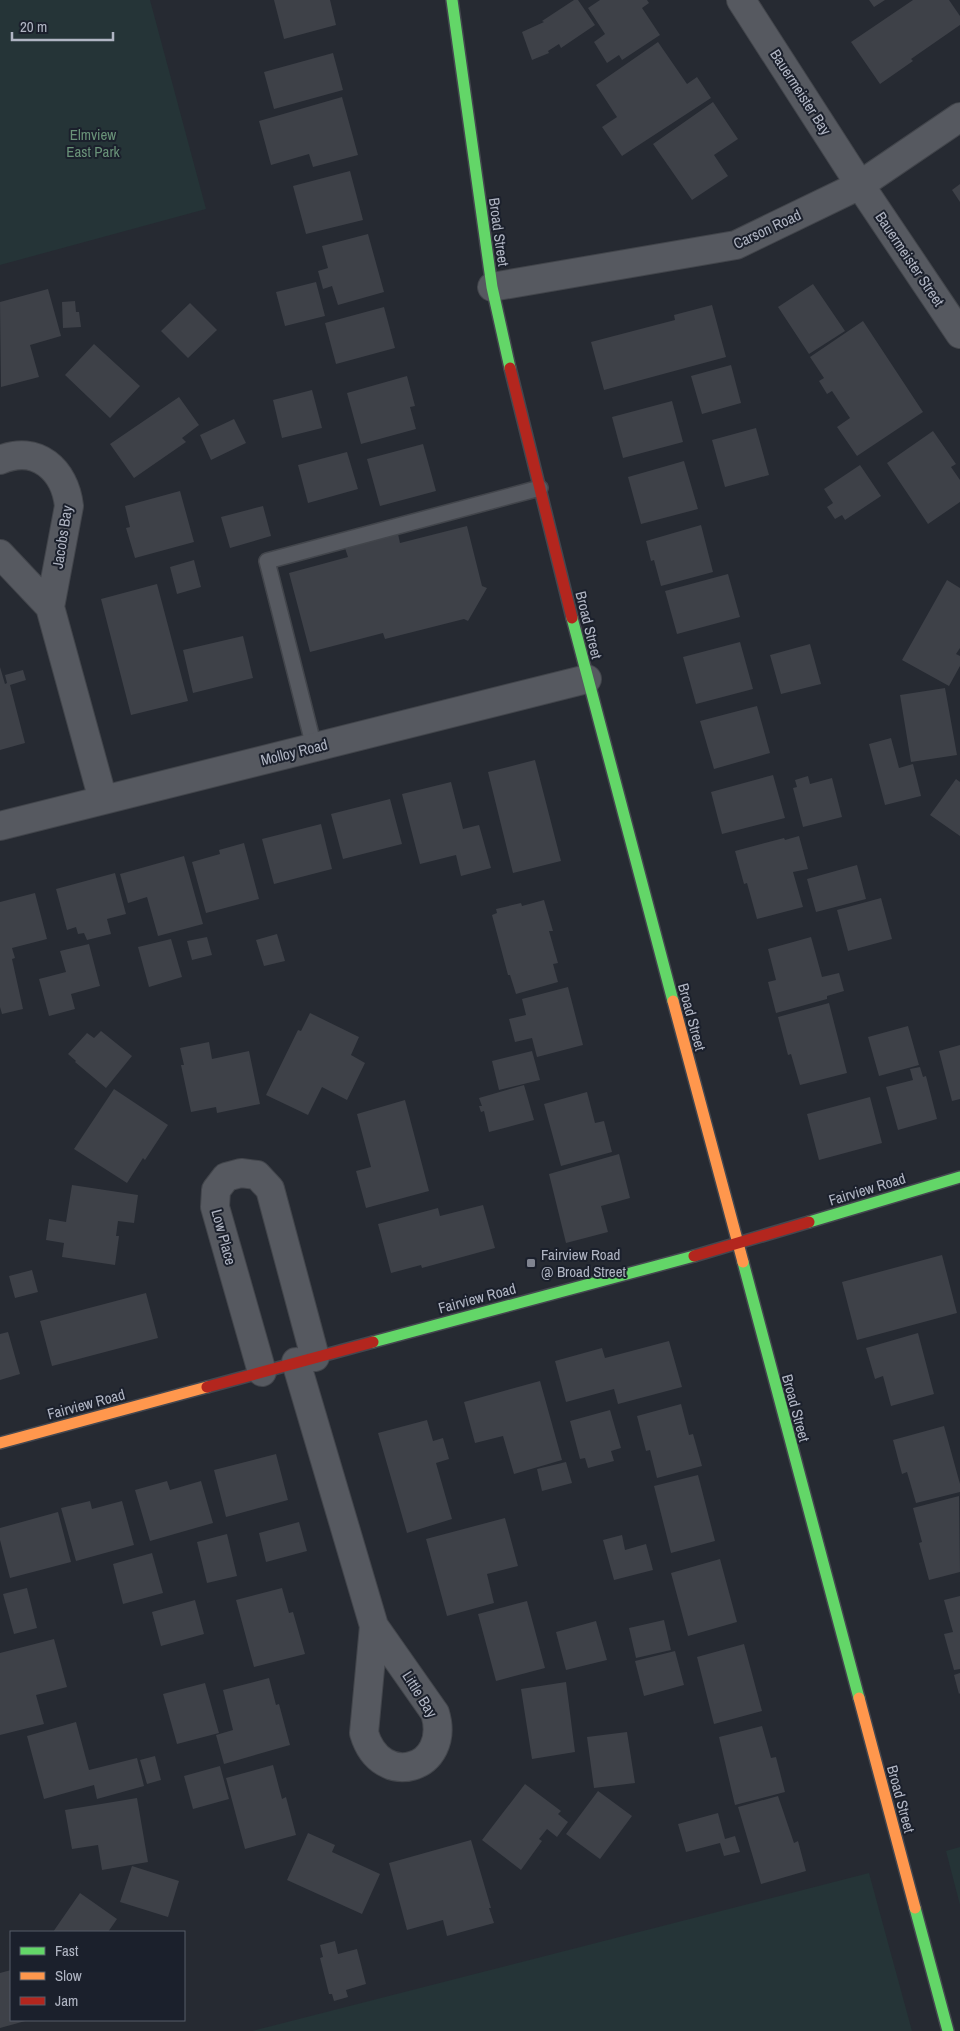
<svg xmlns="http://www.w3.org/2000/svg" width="960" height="2031" viewBox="0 0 960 2031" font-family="'Archivo Narrow',sans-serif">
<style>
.green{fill:#253437}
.building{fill:#3e4148}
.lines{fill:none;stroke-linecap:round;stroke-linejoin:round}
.lane-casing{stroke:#42454b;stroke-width:18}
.street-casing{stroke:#42454b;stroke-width:30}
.fast-casing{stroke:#44474f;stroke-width:14}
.slow-casing{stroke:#44474f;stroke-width:14}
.jam-casing{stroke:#44474f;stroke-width:14}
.lane{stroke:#565960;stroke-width:15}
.street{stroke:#565960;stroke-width:28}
.fast{stroke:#63d668;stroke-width:11}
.slow{stroke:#ff974d;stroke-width:11}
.jam{stroke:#b3261e;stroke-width:11}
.poi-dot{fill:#808490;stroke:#1b202c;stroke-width:2}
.labels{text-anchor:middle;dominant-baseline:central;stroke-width:4;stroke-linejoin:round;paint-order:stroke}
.street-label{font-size:15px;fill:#b0b5c3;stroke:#1b202c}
.park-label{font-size:15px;fill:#699278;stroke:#1b202c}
.poi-label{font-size:15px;fill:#b0b5c3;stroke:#1b202c;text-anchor:start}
</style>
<rect width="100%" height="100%" fill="#262a32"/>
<path class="green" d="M0,0H150L206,209L0,265Z
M960,1847V1905L946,1851Z
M869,1873L912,2031H252Z"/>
<path class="building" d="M274,0H330L336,25L284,39Z
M574,0H578L595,25L561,48L559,44L548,51L549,53L532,60L522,32L544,22L542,21Z
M600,0H647L649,3L642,8L660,35L622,60L619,55L607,63L594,42L605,34L588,8Z
M869,0H885L874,7Z
M913,0H949L960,16V25L911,59L913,61L880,84L851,42Z
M658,42L687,84L697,77L711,98L622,156L602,127L617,117L596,85Z
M333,53L343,90L274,109L264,72Z
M342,97L358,155L313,167L309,154L271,165L259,121Z
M713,102L738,139L714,155L728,176L692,200L653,144Z
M350,171L363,220L306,234L293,186Z
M960,184V202L952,190Z
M368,234L384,292L338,305L332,286L323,289L318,271L328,268L322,246Z
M316,282L325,316L285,326L276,292Z
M813,284L845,331L809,354L778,307Z
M48,289L61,336L30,345L39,377L1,387L0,302Z
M75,301L76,312H79L81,327L63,328L62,302Z
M190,303L217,330L188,358L161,331Z
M712,305L726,357L604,390L591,342L675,320L674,315Z
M384,307L395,348L336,364L325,323Z
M863,321L923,412L857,456L837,427L850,418L832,391L827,394L819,381L824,378L810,357Z
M94,344L140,386L110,418L65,375Z
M731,365L741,403L702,414L691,376Z
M407,376L415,406L410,407L416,429L361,444L347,393Z
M312,390L322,428L282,438L273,400Z
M179,397L199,425L182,438L186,442L134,478L110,444Z
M672,401L683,442L623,458L612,417Z
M234,419L246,443L211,460L200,435Z
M756,428L769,475L725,487L712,440Z
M933,431L956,464L951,467L960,480V502L928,524L887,463Z
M423,444L436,491L380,506L367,459Z
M347,452L358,489L308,503L298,465Z
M684,461L698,509L641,524L628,477Z
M860,465L881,496L845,520L842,515L835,519L827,507L833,503L824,489Z
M180,491L194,542L135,558L126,528L130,527L125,506Z
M263,506L271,536L230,548L221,517Z
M701,525L713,572L661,586L654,560L651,561L646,541Z
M467,526L482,586L487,588L468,621L464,619L385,639L383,633L310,652L289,573L348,557L345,548L398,534L400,543Z
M194,560L201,587L177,594L170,567Z
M728,574L740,617L677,634L665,591Z
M947,580L960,588V648L956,654L960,656V666L949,686L902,660Z
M157,584L188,701L131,715L101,599Z
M243,636L253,678L193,693L183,650Z
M740,642L753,689L696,704L683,657Z
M810,644L821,684L781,694L770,655Z
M0,667L5,684L7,683L5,675L23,670L26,680L10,685L25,743L0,750Z
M945,688L957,755L911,762L900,695Z
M757,706L770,753L714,769L700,721Z
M891,738L899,768L913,764L921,796L885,805L869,744Z
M535,760L561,861L513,873L488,772Z
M773,775L785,818L722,834L711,792Z
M808,776L810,784L832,778L842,817L803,827L793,788L797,787L795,780Z
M956,779L960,782V836L930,815Z
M451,782L463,829L479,825L491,868L461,876L456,855L420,864L402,794Z
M390,799L402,844L343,859L331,814Z
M321,824L332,869L274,884L262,839Z
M799,836L808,869L793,872L803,907L757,919L747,883L744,884L735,851L784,838L785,840Z
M244,843L259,899L206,913L192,862L220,854L219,850Z
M184,856L203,924L158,936L147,897L128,903L120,874Z
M857,865L866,899L816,912L807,879Z
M115,873L126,914L107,919L111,934L87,940L84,933L78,934L76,927L67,930L56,889Z
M35,893L47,939L12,948L15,958L12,959L23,1009L2,1014L0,1007V902Z
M881,898L892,939L848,951L837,910Z
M544,900L553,931H549L558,963L553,964L558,982L516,994L510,975H508L492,915L497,913L496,909L521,903L522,906Z
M277,934L285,961L264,966L256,940Z
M207,937L212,955L192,960L187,941Z
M811,937L822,977L839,973L844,991L827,996V999L776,1013L768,982L776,980L768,949Z
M171,939L182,977L149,987L138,947Z
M89,944L100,986L71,994L75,1009L49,1016L39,979L66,972L60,951Z
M568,987L583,1045L537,1057L532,1038L515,1042L509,1019L526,1015L522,999Z
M829,1003L847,1073L800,1085L791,1054L788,1055L778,1017Z
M310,1013L359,1037L351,1055L365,1063L347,1100L322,1087L308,1115L266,1095L298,1030L301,1031Z
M908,1026L919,1065L879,1076L868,1037Z
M101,1031L132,1056L106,1088L75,1062L76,1061L68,1054L87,1033L94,1038Z
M209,1042L212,1059L249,1051L260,1104L217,1113L216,1107L191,1112L181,1065H184L180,1048Z
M960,1045V1099L952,1101L939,1051Z
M532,1051L540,1080L499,1090L492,1061Z
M920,1067L923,1077L926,1076L937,1119L898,1130L886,1087L913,1080L910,1069Z
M524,1085L534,1120L489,1132L484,1111L481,1112L479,1106H482L479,1098Z
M114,1089L168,1125L145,1160L143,1158L127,1183L74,1149Z
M587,1092L595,1123L604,1121L612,1152L561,1166L544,1104Z
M870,1097L882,1143L819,1160L807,1114Z
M405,1100L429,1191L366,1208L356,1171L371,1167L357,1114Z
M619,1154L630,1198L601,1206L608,1232L566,1243L549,1174Z
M72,1185L138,1195L134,1223L118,1221L116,1236H119L115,1265L62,1257L64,1243L46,1240L49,1219L66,1222Z
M483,1205L495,1248L422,1268L421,1265L391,1273L378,1224L438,1208L440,1216Z
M942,1255L957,1313L857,1340L842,1282Z
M32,1270L38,1292L15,1298L9,1276Z
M146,1293L158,1338L52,1366L40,1321Z
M8,1332L20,1374L0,1380V1334Z
M918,1333L934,1394L891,1406L883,1376L875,1379L866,1348Z
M669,1341L682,1387L618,1404L614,1389L566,1402L555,1361L602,1348L605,1358Z
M540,1381L562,1460L514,1474L503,1436L475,1443L464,1402Z
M681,1404L689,1435L693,1434L702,1466L657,1478L650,1450L646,1451L637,1416Z
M610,1410L621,1448L611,1451L614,1461L588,1468L585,1458L580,1459L570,1421Z
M427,1420L433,1441L443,1438L449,1459L436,1463L452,1519L407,1533L378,1433Z
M944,1426L960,1484V1492L916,1503L907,1472L902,1474L893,1440Z
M276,1454L288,1500L226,1517L214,1470Z
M566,1462L572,1483L542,1491L537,1469Z
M698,1475L715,1541L671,1553L654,1486Z
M167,1481L170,1490L201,1481L213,1523L150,1541L135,1490Z
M959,1496L960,1572L929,1580L919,1543L922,1542L913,1508Z
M90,1501L92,1509L122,1501L134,1545L76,1561L61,1508Z
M58,1512L71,1562L10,1578L0,1540V1528Z
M505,1518L518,1566L487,1574L494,1603L447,1616L426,1539Z
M299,1522L307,1551L266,1562L259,1533Z
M227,1534L237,1576L207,1583L197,1542Z
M622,1535L625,1550L646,1544L653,1570L614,1580L603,1540Z
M152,1553L163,1593L123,1604L113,1564Z
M720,1559L737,1622L688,1636L671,1573Z
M27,1588L37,1628L14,1634L3,1594Z
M282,1588L289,1613L293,1612L305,1654L254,1667L236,1600Z
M960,1596V1669L954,1670L944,1634L953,1632L944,1600Z
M195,1600L204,1634L161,1646L152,1612Z
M527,1601L545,1668L496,1681L478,1614Z
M664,1620L671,1650L636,1658L629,1628Z
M596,1621L607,1660L566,1670L556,1632Z
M54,1639L67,1687L36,1695L44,1724L0,1735V1653Z
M744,1644L762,1711L714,1724L697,1657Z
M675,1651L684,1685L644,1696L635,1661Z
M960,1673V1693L959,1694L954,1675Z
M269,1678L276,1705L279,1704L290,1745L224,1764L216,1735L233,1730L223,1690Z
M566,1682L575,1752L532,1759L521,1689Z
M205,1683L219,1733L177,1744L163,1694Z
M76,1722L89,1770L137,1758L144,1786L97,1799L94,1785L44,1799L27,1736Z
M762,1726L771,1758L776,1757L785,1792L735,1805L719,1737Z
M627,1732L635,1783L594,1788L587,1737Z
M155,1756L161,1780L147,1784L140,1760Z
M273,1765L282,1799L286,1797L296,1835L245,1849L226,1778Z
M220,1766L229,1799L193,1809L184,1776Z
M525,1784L561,1811L558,1814L568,1822L557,1837L547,1829L539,1839L542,1841L521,1870L482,1840Z
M598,1791L632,1816L600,1859L566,1834Z
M778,1796L794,1843L798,1841L806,1871L761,1884L738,1807Z
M137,1798L148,1862L102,1870L98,1845L72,1849L65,1810Z
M718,1813L725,1839L735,1836L740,1852L724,1856L720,1843L686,1852L678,1824Z
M308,1833L335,1845L332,1852L380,1874L362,1914L287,1880Z
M471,1840L491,1908H489L494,1923L447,1936L443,1920L407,1930L389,1863Z
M132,1866L179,1881L168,1917L120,1902Z
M80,1893L117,1919L108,1932H53Z
M335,1941L338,1954L357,1949L366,1984L346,1990L348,1997L334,2001L332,1994H329L320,1958L323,1957L320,1945Z
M11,1970V2020H29L0,2028V1973Z"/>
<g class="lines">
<defs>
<path id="lane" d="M314,747L267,561L540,488"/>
<path id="street" d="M741,0L860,185L960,334
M492,287L736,245L860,185L960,117
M0,460C37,444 65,470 69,506L50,607L103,800
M0,554L50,607
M0,826L587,679
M296,1362L374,1626L435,1713C452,1769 381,1791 364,1733L374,1626
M262,1372L215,1207L216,1190L226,1177L241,1173L257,1175L270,1189L315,1357"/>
<path id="fast" d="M452,0L492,287L510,368
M572,618L673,1001
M809,1222L960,1177
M743,1262L859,1698
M373,1342L694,1256
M915,1908L948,2031"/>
<path id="slow" d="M673,1001L743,1262
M0,1443L207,1387
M859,1698L915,1908"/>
<path id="jam" d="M510,368L572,618
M694,1256L809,1222
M207,1387L373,1342"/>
</defs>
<use href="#lane" class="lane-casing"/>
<use href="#street" class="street-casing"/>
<use href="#fast" class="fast-casing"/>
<use href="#slow" class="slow-casing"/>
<use href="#jam" class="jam-casing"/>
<use href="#lane" class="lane"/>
<use href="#street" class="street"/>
<use href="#fast" class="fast"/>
<use href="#slow" class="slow"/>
<use href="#jam" class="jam"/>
</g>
<rect class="poi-dot" x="526" y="1258" width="10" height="10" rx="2.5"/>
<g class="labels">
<g class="street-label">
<text transform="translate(801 92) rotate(57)">Bauermeister Bay</text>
<text transform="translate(767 229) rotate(-25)">Carson Road</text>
<text transform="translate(499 232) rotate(82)">Broad Street</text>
<text transform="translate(910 259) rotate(56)">Bauermeister Street</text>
<text transform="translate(62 537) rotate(-81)">Jacobs Bay</text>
<text transform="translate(589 625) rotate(76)">Broad Street</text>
<text transform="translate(294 752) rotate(-14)">Molloy Road</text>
<text transform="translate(692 1017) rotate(75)">Broad Street</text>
<text transform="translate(867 1189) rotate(-17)">Fairview Road</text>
<text transform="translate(224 1237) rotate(75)">Low Place</text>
<text transform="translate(477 1298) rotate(-15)">Fairview Road</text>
<text transform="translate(86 1404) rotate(-15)">Fairview Road</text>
<text transform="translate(796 1408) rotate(75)">Broad Street</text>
<text transform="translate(420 1694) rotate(58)">Little Bay</text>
<text transform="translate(901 1799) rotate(75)">Broad Street</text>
</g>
<g class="park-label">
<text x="93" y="134">Elmview<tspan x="93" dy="17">East Park</tspan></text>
</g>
<g class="poi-label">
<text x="541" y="1254">Fairview Road<tspan x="541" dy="17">@ Broad Street</tspan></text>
</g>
</g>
<rect x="10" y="1931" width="175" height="90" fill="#1b202c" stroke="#575c68"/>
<rect x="20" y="1947" width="25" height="8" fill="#63d668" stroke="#575c68"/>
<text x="55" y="1956" font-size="15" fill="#b0b5c3">Fast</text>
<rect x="20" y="1972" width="25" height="8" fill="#ff974d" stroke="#575c68"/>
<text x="55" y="1981" font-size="15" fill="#b0b5c3">Slow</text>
<rect x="20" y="1997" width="25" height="8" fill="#b3261e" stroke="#575c68"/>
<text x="55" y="2006" font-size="15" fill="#b0b5c3">Jam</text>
<path d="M12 32v8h101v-8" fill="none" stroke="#b0b5c3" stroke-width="2.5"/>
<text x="20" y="32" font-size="15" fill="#b0b5c3" stroke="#1b202c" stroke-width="4" paint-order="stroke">20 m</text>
</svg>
